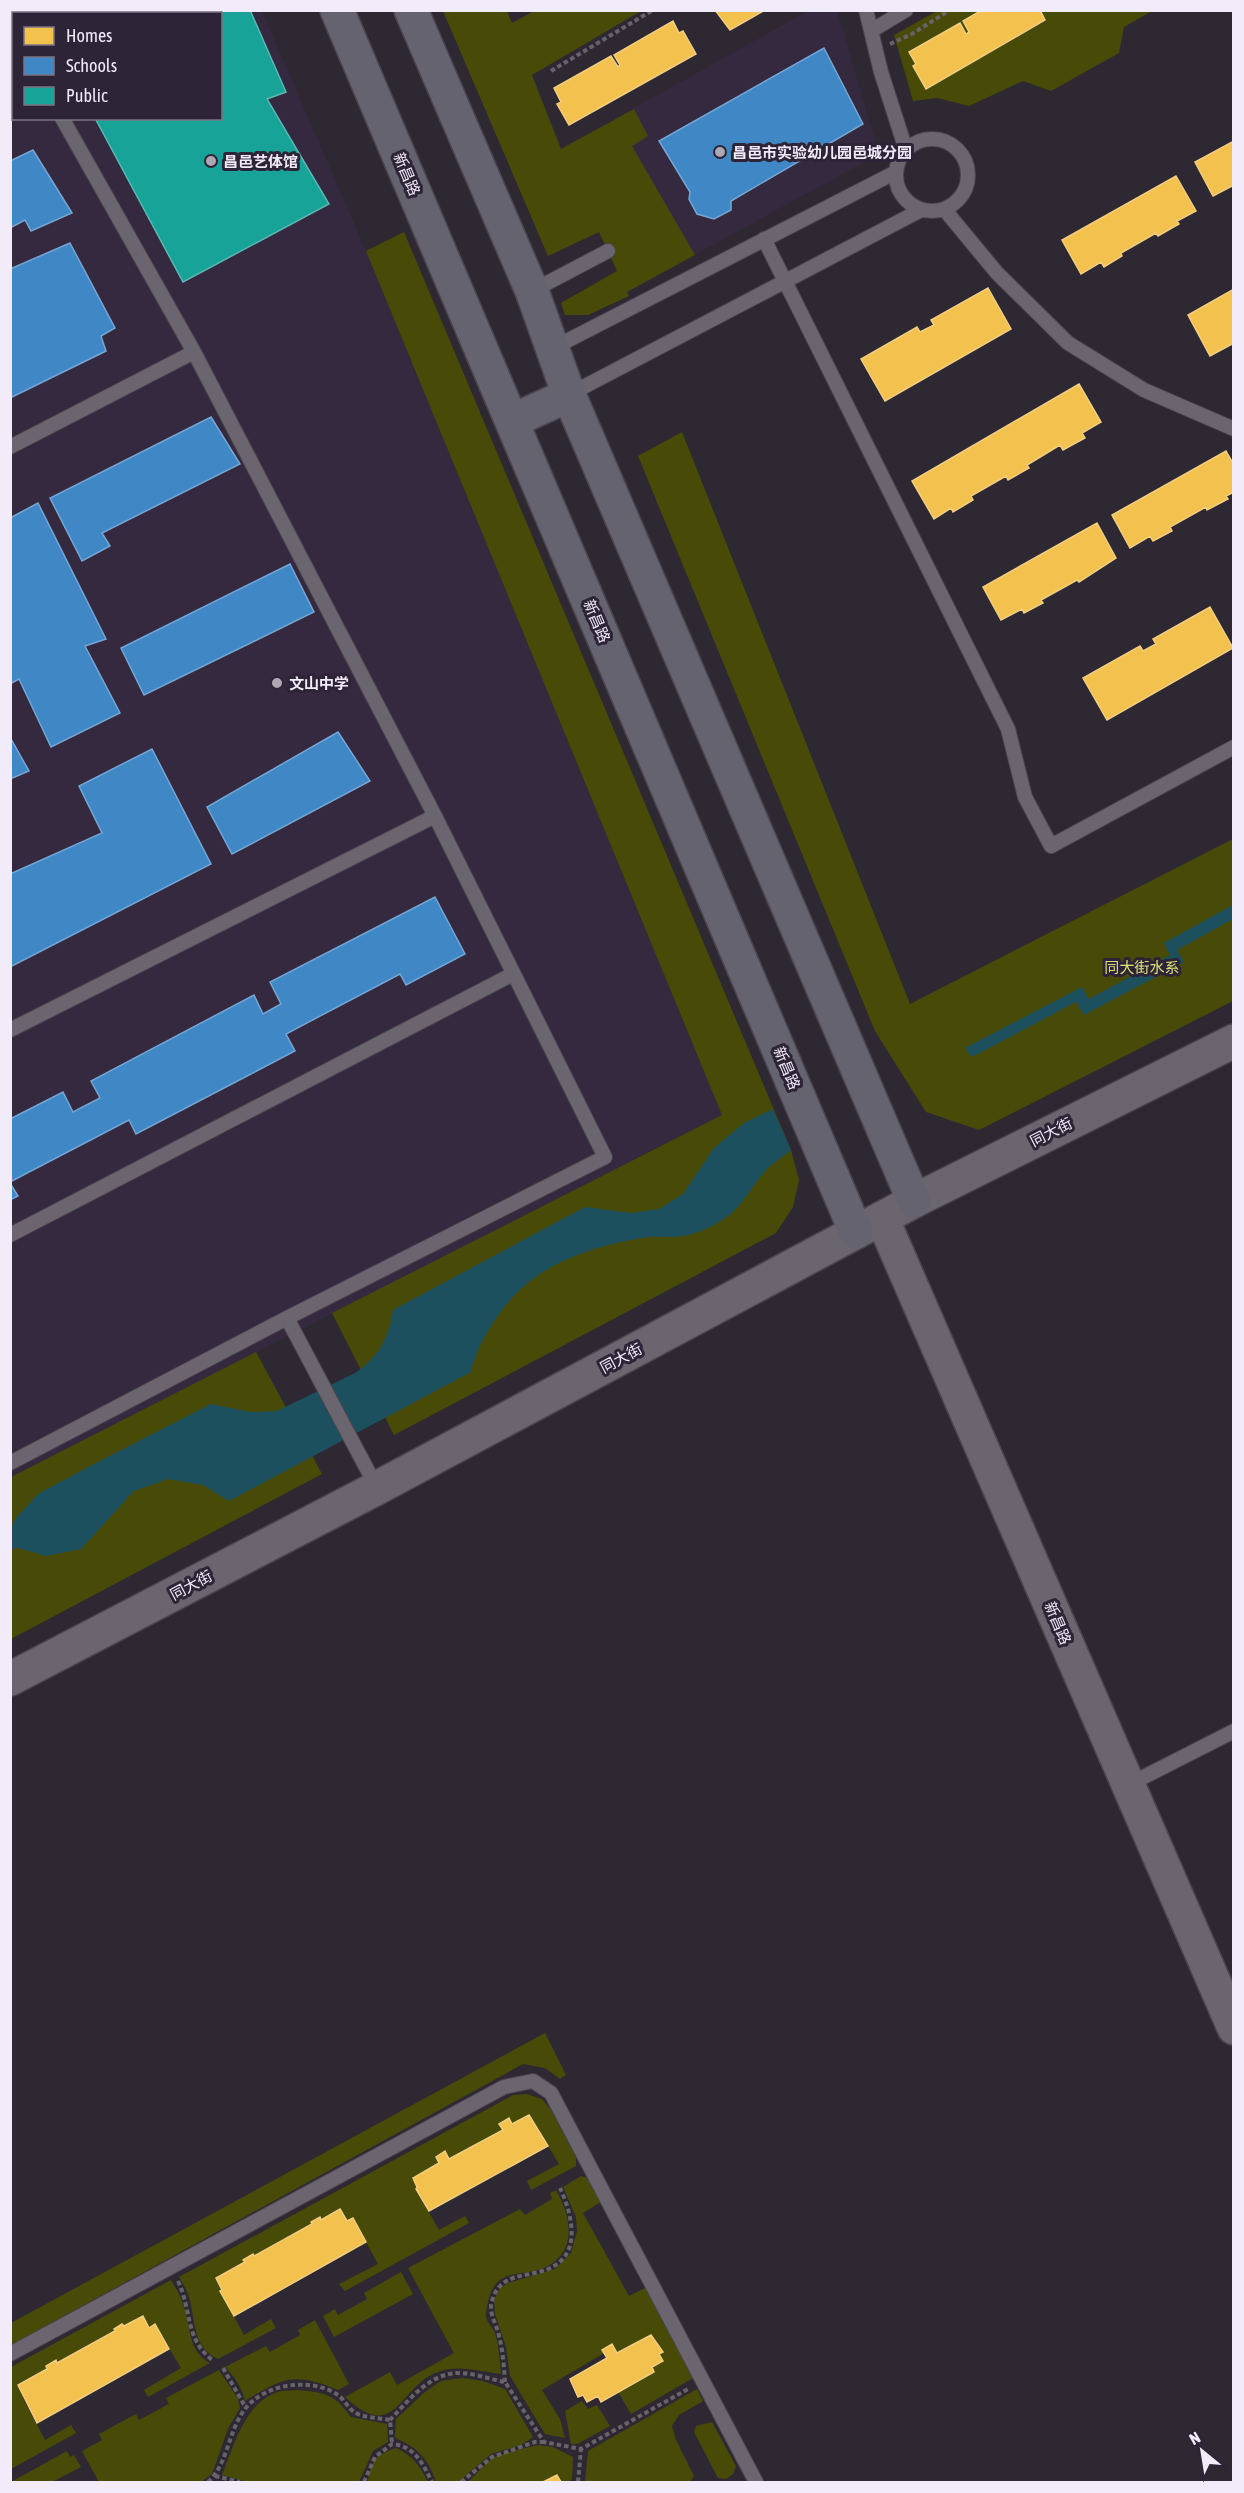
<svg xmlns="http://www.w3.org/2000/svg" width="1244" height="2493" viewBox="0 0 1244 2493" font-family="'Asap Condensed','Noto Sans SC',sans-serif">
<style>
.built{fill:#352940;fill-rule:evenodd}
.green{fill:#484b07}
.water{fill:#1c505f}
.homes{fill:#f2c14e;stroke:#f2ce81;stroke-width:1.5}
.schools{fill:#3f88c5;stroke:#75a6d5;stroke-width:1.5}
.public{fill:#17a398;stroke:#59b9b5;stroke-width:1.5}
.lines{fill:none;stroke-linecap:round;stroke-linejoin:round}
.service-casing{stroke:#4a454f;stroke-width:16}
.tertiary-casing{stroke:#4a454f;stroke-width:36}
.primary-casing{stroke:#4a454f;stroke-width:36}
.path{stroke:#67636a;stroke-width:4;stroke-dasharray:4.5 3;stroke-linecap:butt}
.service{stroke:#6a656e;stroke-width:14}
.tertiary{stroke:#6a656e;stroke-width:33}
.primary{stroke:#666370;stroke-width:33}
.poi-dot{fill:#ada7b4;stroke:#2e2437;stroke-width:2}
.labels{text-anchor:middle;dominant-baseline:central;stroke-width:6;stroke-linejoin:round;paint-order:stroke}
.poi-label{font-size:15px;font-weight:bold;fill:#f2ebf9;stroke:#2e2437;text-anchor:start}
.street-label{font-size:15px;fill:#f2ebf9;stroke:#2e2437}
.park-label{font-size:15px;fill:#d9e274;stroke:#2e2437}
</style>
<rect width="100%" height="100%" fill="#2e2833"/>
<path class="built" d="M837,10L879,154L627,292L561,149L808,11Z
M11,11H262L366,251L722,1115L11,1477ZM14,14H220V118H14Z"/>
<path class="green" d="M1060,10L1152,11L1124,27L1119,53L1051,91L1023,81L969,106L937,98L913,101L894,35L937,11H982L963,21L969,32L966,34L960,23L910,52L926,89L1045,21L1040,11Z
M443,11H507L512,23L534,11H641L532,75L561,149L634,109L648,136L632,146L695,255L627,292L629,296L588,315H565L561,303L617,271L599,232L548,256Z
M404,232L791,1150L799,1180L793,1207L776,1233L394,1435L332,1313L722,1115L366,251Z
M682,432L910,1004L1233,839V1001L979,1130L926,1112L875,1031L638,456Z
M256,1352L322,1474L11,1639V1477Z
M545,2033L566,2075L560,2079L545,2068L523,2064L11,2345V2323Z
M527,2094L542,2099L551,2110L576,2157V2166L531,2190L527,2181L559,2164L529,2115L512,2124L509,2118L499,2124L503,2130L449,2159L445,2152L436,2157L439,2163L413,2178L417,2187L416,2189L439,2230L465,2216L469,2223L345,2291L339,2284L378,2264L353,2218L347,2221L321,2220L319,2217L311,2222L312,2224L254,2256L253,2254L244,2259L245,2262L216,2279L222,2290L220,2291L244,2335L271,2319L276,2328L218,2359C190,2345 197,2320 188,2294C186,2288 182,2283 179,2277L513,2095Z
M581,2176L588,2178L601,2202L583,2213L629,2296L647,2287L693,2378L631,2414L618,2392L654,2372L652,2367L663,2361L659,2354L663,2352L651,2335L617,2353L612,2344L604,2353L542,2390L560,2419L565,2438L545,2434L510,2376L506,2347L495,2314L494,2300L500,2288L508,2283L555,2269L571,2253L577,2231L576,2217L563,2187Z
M556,2190C571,2216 578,2251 546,2267C524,2278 498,2266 489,2298C488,2303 485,2312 486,2317C487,2322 493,2328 495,2333C499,2346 500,2361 501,2374C482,2372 459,2365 441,2371C398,2383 398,2446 345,2397L390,2372L397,2385L454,2353L408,2268L520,2209L525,2215L552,2199L550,2193Z
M401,2272L413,2294L334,2337L323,2316L335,2309L338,2315L367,2299L364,2293Z
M171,2280C177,2290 182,2299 185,2310C191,2331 189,2352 210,2363L148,2397L144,2390L181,2368L155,2325L149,2328L143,2316L124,2326L122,2324L114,2328L115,2331L57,2363L56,2361L47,2369L19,2385L24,2396L23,2398L45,2440L71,2425L76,2433L11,2469V2367Z
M315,2320L349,2384L338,2390C296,2372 283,2377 245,2401C242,2387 234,2376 225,2367L266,2346L270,2352L300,2335L298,2330Z
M219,2370L238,2399L240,2408L228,2429L212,2474L201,2482H99L82,2451L102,2440L99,2434L136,2414L139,2420L169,2404L166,2398Z
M462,2378L483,2381L505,2389L533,2437L521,2445L491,2454L458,2482H436C429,2459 417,2447 395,2438L396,2419L425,2392L441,2381Z
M697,2389L703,2401L679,2415L672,2426L676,2440L694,2476L690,2482H585L588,2451Z
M297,2390C326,2393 333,2393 351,2417L387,2424L388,2442L373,2451L359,2482H248L222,2475C234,2446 244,2403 278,2392C283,2390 291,2391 297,2390Z
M582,2401L588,2409L597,2405L610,2426L577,2444H571L565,2411Z
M712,2422L736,2466L733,2474L726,2479L718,2478L694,2432L696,2426Z
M538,2445L553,2447L573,2457L572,2479L568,2482H561L556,2475L543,2482H468L492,2458L505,2453Z
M396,2448C413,2456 420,2466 428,2482H368C370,2462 377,2454 396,2448Z
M67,2451L70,2457L74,2455L81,2467L52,2482H11Z"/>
<path class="water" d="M1233,905V919L1177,950L1184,962L1084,1015L1076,1002L972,1057L965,1048L1082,987L1089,999L1170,955L1164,943Z
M773,1109L791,1150C784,1156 776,1161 769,1167C751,1185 742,1210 717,1223C709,1228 697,1233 688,1235C673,1239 657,1235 642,1238C581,1249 528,1267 493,1323C483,1338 475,1354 471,1372L229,1501L203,1485L168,1479L134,1491L81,1549L46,1556L18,1548L11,1549L10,1530L16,1518L38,1494L90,1466L211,1404L251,1412L277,1411L355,1373C379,1357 389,1337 393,1310L585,1207L631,1213L659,1209L683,1194L714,1148L744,1123Z"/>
<path class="homes" d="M715,10H765L730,30Z
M982,10H1040L1045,20L926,89L913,66L916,64L909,52L960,23L966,34L969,32L963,21Z
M673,21L679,33L683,31L696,54L569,125L557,104L561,102L554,88L611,56L618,67L620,65L614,55Z
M1234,141V185L1213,196L1195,162Z
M1176,176L1196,211L1177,221L1179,224L1158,236L1156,233L1121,253L1122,256L1104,267L1101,262L1081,274L1062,240Z
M988,288L1011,329L885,401L861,359L917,327L920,332L934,325L931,320Z
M1234,289V343L1210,356L1188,315Z
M1079,384L1101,422L1082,433L1085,438L1063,450L1060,445L1027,465L1029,468L1008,480L1006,476L971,496L973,500L953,512L951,508L934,519L912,481Z
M1226,451L1234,465V492L1226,496L1228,499L1207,510L1206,507L1170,527L1172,531L1153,541L1150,536L1130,548L1112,515Z
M1097,523L1116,558L1079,582L1077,580L1041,600L1043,603L1024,613L1022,609L1001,620L983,587Z
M1210,607L1233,648L1107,720L1083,678L1140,646L1143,651L1156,644L1153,639Z
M529,2115L548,2146L429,2211L416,2189L417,2187L413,2178L439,2163L436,2157L445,2151L449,2159L503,2130L499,2124L509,2118L512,2124Z
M340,2209L347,2221L353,2218L366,2242L234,2316L220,2291L222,2290L216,2278L245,2262L243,2260L253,2254L254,2256L312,2224L311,2222L320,2217L321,2220Z
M143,2316L149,2328L155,2324L169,2349L37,2423L18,2385L47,2369L46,2366L56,2360L57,2363L115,2331L114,2329L122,2324L124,2326Z
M651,2335L663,2352L659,2354L663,2361L652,2367L654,2372L601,2402L598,2396L587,2402L583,2395L578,2397L570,2379L607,2358L602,2350L612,2344L617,2353Z
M557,2475L561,2482H543Z"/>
<path class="schools" d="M824,48L863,124L731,201V210L714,219L697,214L689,199L690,192L659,141Z
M33,150L72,213L31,231L25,220L10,228V161Z
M70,243L115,328L101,336L106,351L10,398V269Z
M211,417L240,464L102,533L110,546L82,561L50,498Z
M38,503L106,639L85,646L120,713L51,747L19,679L10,684V518Z
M290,564L314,612L144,695L121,648Z
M338,732L370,781L232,854L207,807Z
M10,737L29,771L10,779Z
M152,749L211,864L10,967V874L102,833L79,786Z
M435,897L465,954L406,985L400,974L286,1034L295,1051L136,1134L129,1120L10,1182V1119L63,1092L73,1112L100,1098L91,1081L254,995L263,1014L281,1004L270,982Z
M10,1183L18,1196L10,1200Z"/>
<path class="public" d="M37,10H250L286,92L267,99L329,204L183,282L95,118H220V14H38Z"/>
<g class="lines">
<defs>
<path id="service" d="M866,10L881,72L906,150
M10,27L14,32
M871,31L906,10
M896 175a36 36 0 1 1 72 0a36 36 0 1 1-72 0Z
M944,209L997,273L1068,343L1144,390L1234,429
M764,239L1008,729L1025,797L1051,846L1234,747
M532,291L608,251
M553,348L896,172
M570,394L921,210
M10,447L194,352
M10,1030L435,816
M10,1235L513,974
M287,1318L377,1488
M10,1463L287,1318L605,1157L435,816L194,352L62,118
M1128,1785L1234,1731
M10,2354L504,2087L533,2081L551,2093L756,2482"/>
<path id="tertiary" d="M882,1218L1234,2028
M10,1679L377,1488L914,1201L1234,1041"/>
<path id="primary" d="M337,10L856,1232
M411,10L532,291L569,395L914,1201
M512,421L569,395"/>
</defs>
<use href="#service" class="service-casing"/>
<use href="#tertiary" class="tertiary-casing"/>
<use href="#primary" class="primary-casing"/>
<path class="path" d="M890,44L912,34L950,10
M551,71L653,10
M178,2281C192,2311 185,2341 214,2361
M223,2368L246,2408
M505,2382C504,2367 503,2351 499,2336C497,2324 488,2314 492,2301C500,2272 526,2278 548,2269C583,2255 572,2214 560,2188
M390,2420C406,2403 425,2379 449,2374C467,2370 488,2379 505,2382L544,2442L581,2449L688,2389
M215,2476L240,2482
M208,2482C228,2464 228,2431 245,2409C265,2383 312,2377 338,2395C344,2399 348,2408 354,2412C363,2418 380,2418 390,2420L392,2444
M364,2482L375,2457L392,2444C415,2446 423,2464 432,2482
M461,2482L492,2457L535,2442H544
M578,2482L581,2449"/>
<use href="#service" class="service"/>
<use href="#tertiary" class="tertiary"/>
<use href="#primary" class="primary"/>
</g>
<g class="poi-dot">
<circle cx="720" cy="152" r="6"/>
<circle cx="211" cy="161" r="6"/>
<circle cx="277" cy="683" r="6"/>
</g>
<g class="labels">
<g class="poi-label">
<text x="732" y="152">昌邑市实验幼儿园邑城分园</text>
<text x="223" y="161">昌邑艺体馆</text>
<text x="289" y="683">文山中学</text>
</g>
<g class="street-label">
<text transform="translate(407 174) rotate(67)">新昌路</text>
<text transform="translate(597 621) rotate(67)">新昌路</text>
<text transform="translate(787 1068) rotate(67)">新昌路</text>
<text transform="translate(1051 1132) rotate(-27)">同大街</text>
<text transform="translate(621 1358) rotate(-28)">同大街</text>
<text transform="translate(191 1585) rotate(-28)">同大街</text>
<text transform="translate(1058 1623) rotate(67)">新昌路</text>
</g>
<g class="park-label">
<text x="1142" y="967">同大街水系</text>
</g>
</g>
<rect width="1244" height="2493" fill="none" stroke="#f2ebf9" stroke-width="24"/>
<rect x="12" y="12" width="210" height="108" fill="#2e2437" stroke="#7c7485" stroke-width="1.5"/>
<rect x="24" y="27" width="30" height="18" fill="#f2c14e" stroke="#7c7485" stroke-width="1.5"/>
<text x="66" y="42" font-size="18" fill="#f2ebf9">Homes</text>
<rect x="24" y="57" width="30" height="18" fill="#3f88c5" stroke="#7c7485" stroke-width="1.5"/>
<text x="66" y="72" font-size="18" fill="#f2ebf9">Schools</text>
<rect x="24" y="87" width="30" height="18" fill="#17a398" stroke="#7c7485" stroke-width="1.5"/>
<text x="66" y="102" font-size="18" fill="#f2ebf9">Public</text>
<g transform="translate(1202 2451) rotate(330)" stroke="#2e2437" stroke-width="4.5" paint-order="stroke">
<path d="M0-4.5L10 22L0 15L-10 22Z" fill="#f2ebf9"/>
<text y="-9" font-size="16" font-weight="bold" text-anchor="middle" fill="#f2ebf9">N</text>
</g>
</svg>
